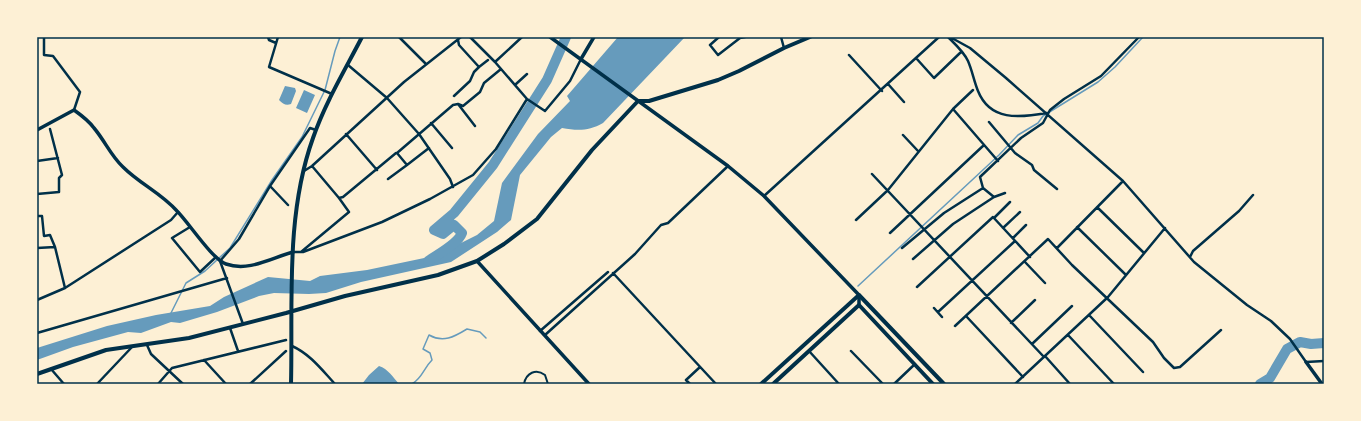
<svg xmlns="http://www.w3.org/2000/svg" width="1361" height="421" viewBox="0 0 1361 421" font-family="'Varela Round',sans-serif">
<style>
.water{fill:#669bbc}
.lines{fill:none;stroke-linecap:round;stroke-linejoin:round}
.stream{stroke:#669bbc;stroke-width:1.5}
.river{stroke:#669bbc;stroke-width:10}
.pedestrian{stroke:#003049;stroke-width:2}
.minor{stroke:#003049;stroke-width:2.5}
.tertiary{stroke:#003049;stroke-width:3.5}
.secondary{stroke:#003049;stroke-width:4}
.primary{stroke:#003049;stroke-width:4}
.neatline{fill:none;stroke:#003049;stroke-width:1.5}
</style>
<rect width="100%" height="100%" fill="#fdf0d5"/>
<path class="water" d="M618,37H685L603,123C589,131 578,131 562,128L551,137L520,175L511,220L497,232L451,262L361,282L326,293L309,294L274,293L259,296L217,312L180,323L171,322L141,333L128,332L73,347L37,360V348L107,326L156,315L210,306L224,297L268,277L310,281L320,276L367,270L429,257L447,250L477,235L494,221L502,183L538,134L570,101L567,96Z
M285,86L295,88L296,91L291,104C286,106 283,104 279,100Z
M304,90L315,95L307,113L296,108Z
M379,366C388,369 393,377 399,384H362L369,375Z"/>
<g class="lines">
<path class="stream" d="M858,286L999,155L1018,135L1038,123L1043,116L1098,82L1115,67L1143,37
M171,313L186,283L205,271L230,248L272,180L302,137L325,90L335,51L340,37
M412,384C423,377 423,369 432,360L430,353L423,349L429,335C443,343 454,337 467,329L480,332L486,338"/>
<path class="river" d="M428,261C438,254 458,244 462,233L454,225L443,234L434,230L454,213L493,165L547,80L566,37
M1260,384L1270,378L1287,349L1300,342L1311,344L1324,343"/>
<path class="pedestrian" d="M524,384C526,373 536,368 545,375L548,384"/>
<path class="minor" d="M44,37V55L53,56L80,92L74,110
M268,37L269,40L276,43
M278,37L269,67L332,94
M399,37L426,64
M470,37L495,62
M522,37L495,62L527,99L545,111L570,81L581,59
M719,37L710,45L718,55L740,38L745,37
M781,37L784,48
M948,37C955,44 964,52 968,61C972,70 974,81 978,91C990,121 1019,118 1047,113
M950,37L970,48L1006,78L1123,181L1194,262L1247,305L1271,321L1290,339L1306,362L1324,361
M849,55L882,91
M916,58L934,78L961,52
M348,65L387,98L419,134L450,179L453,187
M479,67L488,60
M516,84L527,74
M888,84L904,102
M454,96L470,81L474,72L479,67L459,45L458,40
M458,104L475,126
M953,109L973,90
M989,122L1015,153L1032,165L1034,170L1057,189
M431,123L452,148
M346,134L377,170
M903,135L918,151
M429,148L407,165L397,153L453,105L458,104L463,106L480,92L484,83L501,69
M37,161L58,158
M312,166L339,198
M304,171L312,166L404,82L461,37
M872,174L1044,357
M388,179L407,165
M270,186L288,205
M37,194L59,192V178L62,175L50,129
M764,196L939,37
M994,197L1005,193
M1097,207L1144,253
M37,216H42L44,236L50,235L55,247
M994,218L1010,202
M856,220L888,190L953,109L998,161
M190,227L172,238L200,272L216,257
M1077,227L1126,275
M1003,228L1020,212
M890,233L984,145
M1013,238L1026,225
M37,248L55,247L65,288
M902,248L944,213L983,188L980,177L1021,138L1043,123L1050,110L1064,99L1101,76L1139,37
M1057,248L1123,181
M293,252H303L382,222L430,199L473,175L496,149L527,99
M301,252L349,212L339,198L343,197L396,153
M1190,257L1193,251L1239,211L1253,195
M913,259L953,224L994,197L983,188
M1025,262L1045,283
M613,273L716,384
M917,287L993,217L1030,257
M37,300L65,288L171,220L178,212
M934,308L942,317
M938,312L1015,241
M1089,315L1143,372
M966,316L1023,377
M1011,323L1035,300
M243,324L220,261L239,239L270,186L310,128L316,130
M955,326L1048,239L1072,265L1153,342L1164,358L1174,368L1180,367L1221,330
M230,328L238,351
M540,331L608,272
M37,333L227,278
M545,335L635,254L661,225L668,223L728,166
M1068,335L1114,384
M1032,344L1072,306
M147,345L151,354L183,384
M292,346C310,354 322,370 335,384
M809,351L839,384
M851,351L883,384
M1045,356L1070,384
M204,360L226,384
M51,369L64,384
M97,384L132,347
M158,384L172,368L286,340
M250,384L286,351
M690,384L686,380L700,367
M894,384L915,364
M1015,384L1108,297L1165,228"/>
<path class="tertiary" d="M550,37L728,166L764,196L859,295V305
M581,59L594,37
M37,130L74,110C81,115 89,121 94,128C105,141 111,156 123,167C140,184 161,193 177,211C189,223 212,259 226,264C249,272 271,258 293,252
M477,261L589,384
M1306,362L1322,384"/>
<path class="secondary" d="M37,374L106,350L189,338L286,313L345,296L438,275L477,261L504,244L537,219L592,150L638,101H649L718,80L739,71L784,48L810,37
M291,384C293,303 285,216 313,138C325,103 345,70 362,37"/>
<path class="primary" d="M761,384L859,295L944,384
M773,384L859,305L933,384"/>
</g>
<rect width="1361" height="421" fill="none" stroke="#fdf0d5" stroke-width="76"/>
<rect x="38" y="38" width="1285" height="345" class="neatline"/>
</svg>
